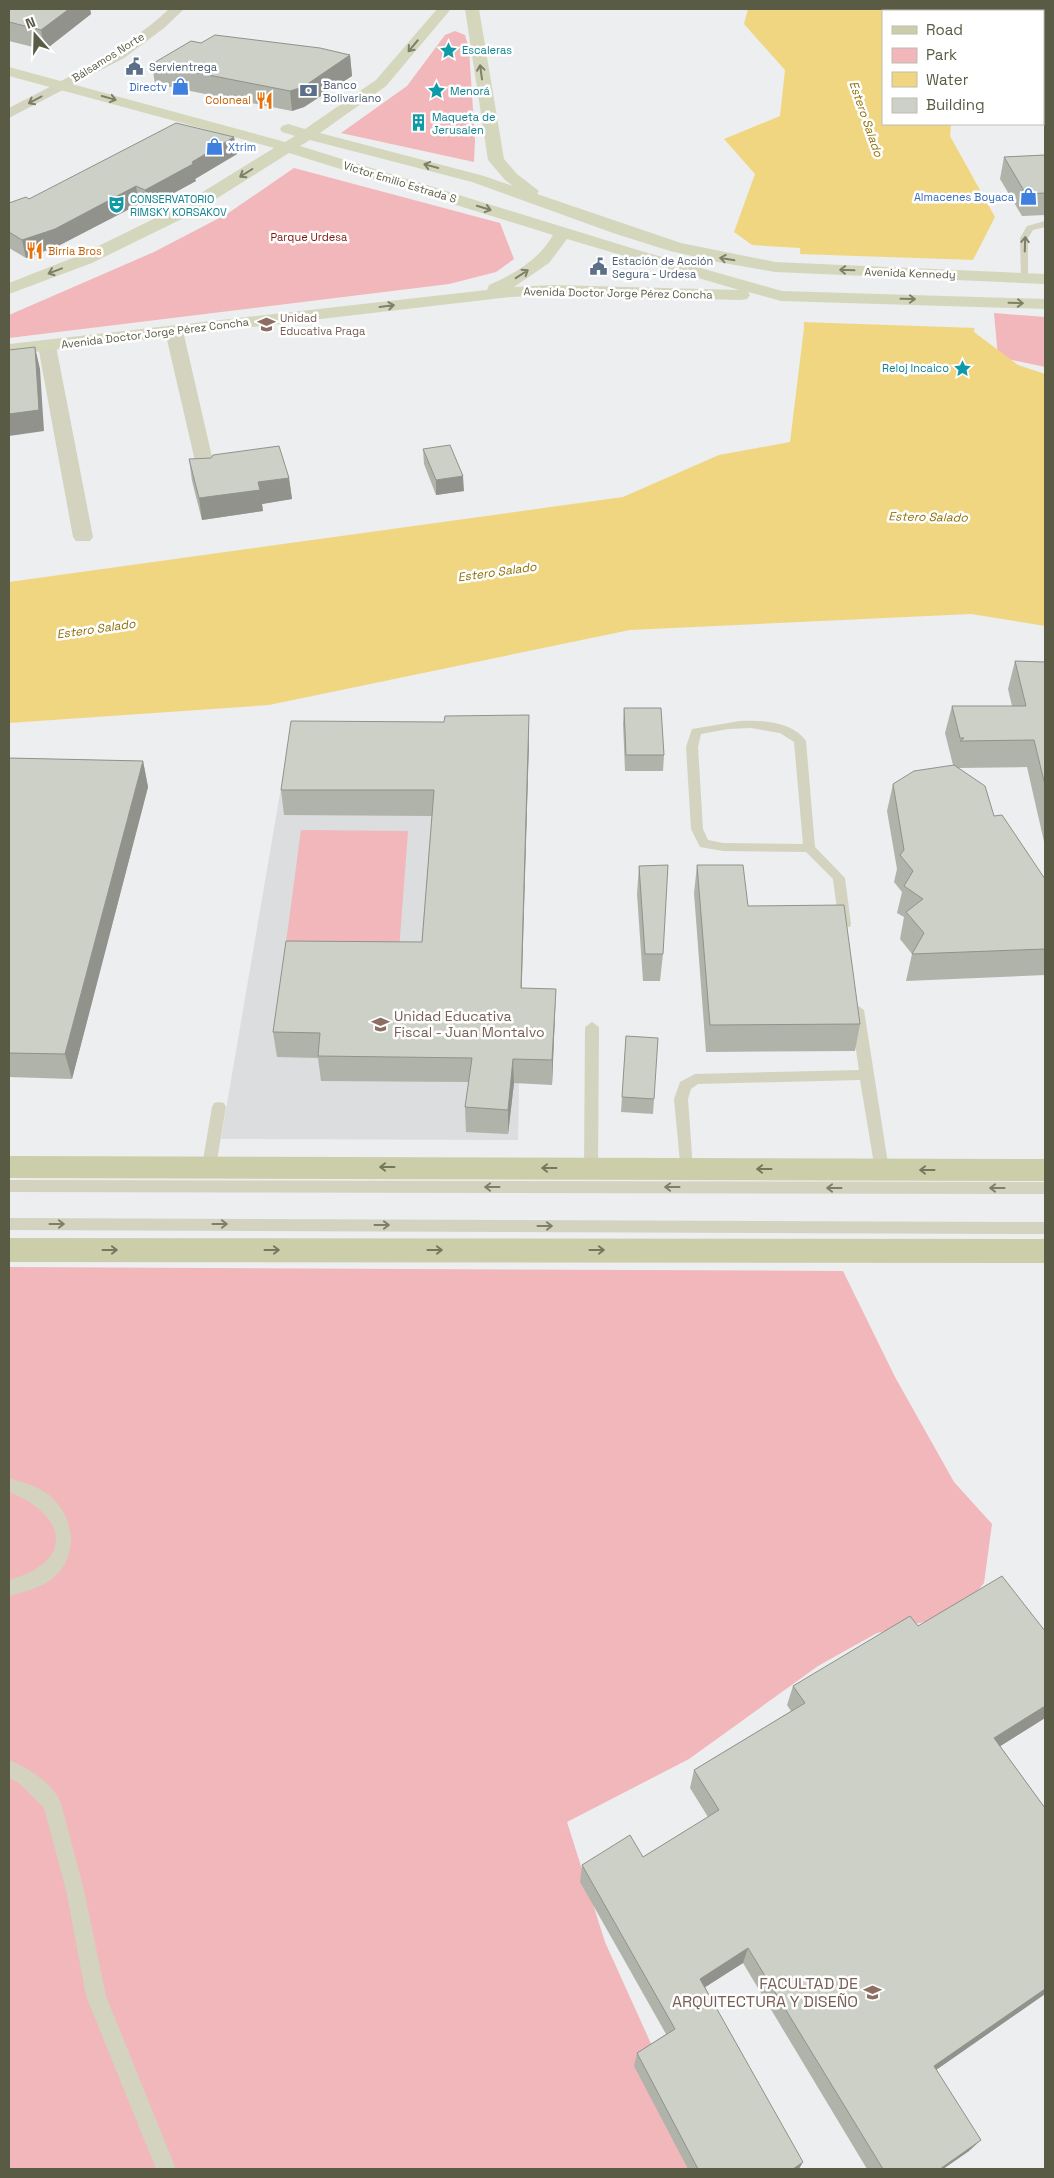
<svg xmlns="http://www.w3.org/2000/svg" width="1054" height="2178" viewBox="0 0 1054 2178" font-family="'Space Grotesk',sans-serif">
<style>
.education{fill:#dbddde}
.green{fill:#f1b7ba}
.water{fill:#f1d681}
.pier{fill:#eceef0}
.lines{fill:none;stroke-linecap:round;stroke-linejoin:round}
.lane{fill:#d3d3bf;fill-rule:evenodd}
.street{fill:#d3d3bf;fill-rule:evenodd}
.secondary{fill:#d5d7bd;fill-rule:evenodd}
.primary{fill:#ccceaa;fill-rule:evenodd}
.wall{fill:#b0b3aa}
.shaded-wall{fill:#90928b}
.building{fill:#cdd0c6;stroke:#90928b}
.oneway{stroke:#7f8068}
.oneway2{stroke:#7e7f69}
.oneway3{stroke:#76785e}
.labels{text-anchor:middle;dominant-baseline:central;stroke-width:5;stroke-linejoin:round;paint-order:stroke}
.far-culture-label{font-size:11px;fill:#0d838f;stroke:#fff;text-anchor:start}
.far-street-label{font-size:11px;fill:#5a5b44;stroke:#fff}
.far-service-label{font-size:11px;fill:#4e5e75;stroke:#fff;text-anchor:start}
.far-shop-label{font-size:11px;fill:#366cbe;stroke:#fff;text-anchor:end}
.far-food-label{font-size:11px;fill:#c56008;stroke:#fff;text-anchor:end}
.far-park-label{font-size:11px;fill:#801711;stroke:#fff}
.far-education-label{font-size:11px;fill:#785e54;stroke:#fff;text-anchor:start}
.far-water-label{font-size:12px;font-style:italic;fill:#8f6f06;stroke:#fff}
.education-label{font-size:14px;fill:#785e54;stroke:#fff;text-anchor:start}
.near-education-label{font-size:16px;fill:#785e54;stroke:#fff;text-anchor:end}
</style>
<rect width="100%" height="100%" fill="#eceef0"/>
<path class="education" d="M526,727L518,1140L221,1139L290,735Z"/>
<path class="green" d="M455,31L465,35L469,49L475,140L474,162L341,133L407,86L445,35Z
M294,168L500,223L514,259L496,272L449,284L9,338V315L154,252L227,214Z
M994,313L1045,317V367L998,357Z
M301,830L408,831L398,964L283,965Z
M9,1267L843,1271L895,1377L954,1482L992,1524L984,1583L958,1614L877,1633L818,1666L689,1759L567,1822L605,1942L667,2079L705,2169H9Z"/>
<path class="water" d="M748,9H912L913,11H883V124H951L950,136L995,217L973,260L976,311L974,332L1018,365L1045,374V626L971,614L630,630L269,705L9,723V582L623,497L719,455L790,442L804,328L800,248L752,245L734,232L755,174L724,139L780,116L785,70L744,24Z"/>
<path class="pier" d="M798,254L976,260L979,312L977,328L801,322Z"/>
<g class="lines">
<path class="lane" d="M1045,221V227L1033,230L1028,238V278L1021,280L1020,238L1027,226Z
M740,721C762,720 792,721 806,741L815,847L845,878L851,924L850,927H840L839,924L833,879L806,852L723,851L700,847L691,829L686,747L692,729ZM751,728L780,733L794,742L803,844L723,843L708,840L703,829L698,747L701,734L728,729Z
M857,1005L864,1010L889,1170L887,1174H877L875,1170L860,1080L698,1084L691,1089L688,1099L693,1169L691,1173H681L674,1099L680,1082L695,1074L859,1070L850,1010Z
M592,1022L599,1027L598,1168L596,1172H586L584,1168L585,1027Z
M219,1102L224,1103L226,1107L216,1166L214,1170H204L202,1166L212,1107L214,1103Z
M9,1180L1045,1182V1194L9,1192Z
M9,1218L1045,1222V1234L9,1230Z
M9,1478C21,1482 34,1485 45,1492C74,1512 82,1555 52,1579C40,1588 24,1592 9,1596V1580C75,1562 68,1515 9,1492Z
M9,1760C28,1768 53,1783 61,1803L84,1890L106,1996L176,2169H156L86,1996L66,1890L44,1808L19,1783L9,1778Z"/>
<path class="street" d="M169,9H184L164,28L124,58L9,118V108C65,79 123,52 169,9Z
M174,326L180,327L183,331L216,474L214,478H200L198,474L165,331L168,327Z
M47,341L53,342L56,346L93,537L90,541H76L73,537L38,346L41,342Z"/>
<path class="secondary" d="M437,9H451L386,86L320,133L484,176L513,186L505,180L488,160L465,9H479L504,159L517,174L539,191L537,194L681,243L775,262L1045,274V284L775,272L718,262L670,251L613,233L472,182L310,140L300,146L641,251L782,291L1045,299V309L781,301L748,292L750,295L747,299L741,300L554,295L511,297L9,355V344L487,290L489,285C514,274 539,260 553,235L289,153L192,214L92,263L9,294V283L80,255L180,206L274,148L9,76V67L285,142L295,136L282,132L280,129L282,126L288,124L305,129L376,80ZM567,239L739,290L554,285L514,287L549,263Z"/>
<path class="primary" d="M9,1156L1045,1159V1181L9,1178Z
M9,1238L1045,1239V1263L9,1262Z"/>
</g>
<path class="wall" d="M9,9H90L91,14L45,50L9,41Z
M201,43L350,55L352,76L304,107L292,111L155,84L152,64Z
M234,137L237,154L195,179L196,181L148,207L139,204L58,246L26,258L9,248V203L29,199Z
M1045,155V215L1022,216L1000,179L1004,157Z
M423,449L464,491L436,495L424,464Z
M189,459L289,478L292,499L262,504L263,511L202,520L192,481Z
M1015,661L1045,662V846L1027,767L958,768L994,816L1045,879V975L906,981L912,954L900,939L904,917L897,913L902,892L894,882L897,869L887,811L893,784L953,765L945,733L952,706H1012L1008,689Z
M624,708L664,755L663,771H625L623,723Z
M529,741L521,988L555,1014L552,1085L514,1083L508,1134L466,1132L465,1107L469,1082L321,1081L318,1058L277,1057L273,1032L422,942L432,816L284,815L281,790Z
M9,758L143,761L148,787L72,1079L9,1077Z
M697,865L748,906L860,1024L855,1051L706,1052L694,893Z
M639,866L663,954L660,981H643L637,894Z
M626,1036L654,1099L653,1114L621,1112Z
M918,1626L1045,1718L1000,1746L1045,1808V1994L936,2070L969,2151L943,2169H867L743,1963L705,1987L799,2169H688L634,2066L637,2053L666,2034L580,1882L582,1865L643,1857L708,1817L690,1788L694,1770L791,1711L787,1705L793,1686Z"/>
<path class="shaded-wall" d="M69,9H90L91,14L45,50L41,30Z
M350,55L352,76L304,107L292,111L290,91Z
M234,137L237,154L195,179L196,181L148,207L145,190Z
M136,186L139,204L58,246L26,258L22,240Z
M35,347L40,369L44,431L9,436V414Z
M463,476L464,491L436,495V480Z
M289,478L292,499L262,504L263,511L202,520L199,498L258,482Z
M529,715V741L521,1013V988Z
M143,761L148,787L72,1079L65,1054Z
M556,989L555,1014L552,1085V1060Z
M513,1059L514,1083L508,1134V1110Z
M1045,1706V1718L983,1757L994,1738Z
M748,1948L743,1963L696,1993L700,1979Z
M1045,1989V1994L923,2079L934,2066Z
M981,2140L969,2151L943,2169H940Z
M803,2162L799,2169H793Z"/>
<path class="building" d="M9,9H69L41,30L9,22Z
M215,35L320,48L350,55L303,87L290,91L152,64L191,41L201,43Z
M176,123L234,137L192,162L193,164L145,190L136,186L55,229L22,240L9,232V203L26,197L29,199Z
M1045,155V193L1026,194L1004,157Z
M35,347L39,410L9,414V350Z
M450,445L463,476L436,480L423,449Z
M279,446L289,478L258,482L260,490L199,498L189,459L211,458L213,455Z
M1015,661L1045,662V785L1034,740L960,741L964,738H960L952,706H1026Z
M624,708H661L664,755H626Z
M529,715L521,988L556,989L552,1060L513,1059L508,1110L465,1107L472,1058L318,1056L320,1033L273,1032L286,941L422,942L434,790H281L291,721L444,722L445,716Z
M9,758L143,761L65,1054L9,1053Z
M954,765L985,786L994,816L1002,815L1045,879V949L912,954L924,933L906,912L923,899L904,886L913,871L900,855L904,850L893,784L914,771Z
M668,865L663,954H645L639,866Z
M697,865H743L748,906L844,905L860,1024L710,1025Z
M626,1036L658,1038L654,1099L622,1097Z
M1002,1576L1045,1631V1706L994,1738L1045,1808V1989L934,2066L981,2140L940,2169H883L748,1948L700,1979L803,2162L793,2169H698L637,2053L675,2029L582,1865L630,1835L643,1857L719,1810L694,1770L805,1703L793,1686L910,1616L918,1626Z"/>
<defs><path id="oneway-shaft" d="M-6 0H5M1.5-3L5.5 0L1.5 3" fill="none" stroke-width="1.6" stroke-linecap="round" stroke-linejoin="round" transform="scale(1.25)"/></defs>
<g class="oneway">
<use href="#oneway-shaft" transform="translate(413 46) rotate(130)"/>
<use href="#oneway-shaft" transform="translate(481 72) rotate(-98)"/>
<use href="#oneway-shaft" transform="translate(109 98) rotate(15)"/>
<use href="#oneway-shaft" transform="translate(431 166) rotate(-165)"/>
<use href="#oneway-shaft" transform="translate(246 173) rotate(148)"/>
<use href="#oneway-shaft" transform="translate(484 208) rotate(17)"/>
<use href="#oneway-shaft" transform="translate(727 259) rotate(-170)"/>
<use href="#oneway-shaft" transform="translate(847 270) rotate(-178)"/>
<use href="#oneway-shaft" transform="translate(55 271) rotate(159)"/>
<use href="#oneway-shaft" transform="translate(522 274) rotate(-33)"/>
<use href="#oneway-shaft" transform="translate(908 299) rotate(1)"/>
<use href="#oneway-shaft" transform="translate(1016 303) rotate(2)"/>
<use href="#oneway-shaft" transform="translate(387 306) rotate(-7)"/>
</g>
<g class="oneway2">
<use href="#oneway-shaft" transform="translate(35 100) rotate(152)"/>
<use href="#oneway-shaft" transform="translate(1025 244) rotate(-88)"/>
<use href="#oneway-shaft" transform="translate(492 1187) rotate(-180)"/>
<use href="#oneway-shaft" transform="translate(672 1187) rotate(-180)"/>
<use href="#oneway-shaft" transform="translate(834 1188) rotate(-180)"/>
<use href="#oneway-shaft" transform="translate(997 1188) rotate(-180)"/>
<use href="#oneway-shaft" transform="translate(57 1224)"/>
<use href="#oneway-shaft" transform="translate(220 1224)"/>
<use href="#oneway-shaft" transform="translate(382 1225)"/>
<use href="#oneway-shaft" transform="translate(545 1226)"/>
</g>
<g class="oneway3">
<use href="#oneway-shaft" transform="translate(387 1167) rotate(-180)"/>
<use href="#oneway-shaft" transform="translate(549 1168) rotate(-180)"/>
<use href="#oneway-shaft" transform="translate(764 1169) rotate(-180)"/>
<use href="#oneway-shaft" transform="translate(927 1170) rotate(-180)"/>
<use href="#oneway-shaft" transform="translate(110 1250)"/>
<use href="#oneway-shaft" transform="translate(272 1250)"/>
<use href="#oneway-shaft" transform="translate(435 1250)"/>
<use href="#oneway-shaft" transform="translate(597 1250)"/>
</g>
<defs>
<symbol id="sight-bare" viewBox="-9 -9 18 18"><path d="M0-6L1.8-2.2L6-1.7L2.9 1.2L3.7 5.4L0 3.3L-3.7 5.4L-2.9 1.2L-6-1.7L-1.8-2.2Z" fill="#0f9aa8" stroke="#fff" stroke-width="2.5" paint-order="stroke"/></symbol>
<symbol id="civic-bare" viewBox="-9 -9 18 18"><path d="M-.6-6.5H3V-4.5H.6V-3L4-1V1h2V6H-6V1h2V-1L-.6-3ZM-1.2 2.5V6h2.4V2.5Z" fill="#5c6f8a" stroke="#fff" stroke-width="2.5" paint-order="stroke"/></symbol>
<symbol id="shop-bare" viewBox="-9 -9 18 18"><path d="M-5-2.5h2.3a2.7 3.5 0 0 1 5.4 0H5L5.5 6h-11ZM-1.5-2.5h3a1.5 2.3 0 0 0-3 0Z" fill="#3f7fe0" stroke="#fff" stroke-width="2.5" paint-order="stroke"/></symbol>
<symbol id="bank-bare" viewBox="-9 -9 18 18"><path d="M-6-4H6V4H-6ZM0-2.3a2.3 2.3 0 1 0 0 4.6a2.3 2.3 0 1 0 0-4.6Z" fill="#5c6f8a" stroke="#fff" stroke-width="2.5" paint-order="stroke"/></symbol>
<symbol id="restaurant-bare" viewBox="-9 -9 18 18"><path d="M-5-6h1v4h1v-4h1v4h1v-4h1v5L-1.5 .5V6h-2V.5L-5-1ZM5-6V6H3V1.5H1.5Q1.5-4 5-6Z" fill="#e8710a" stroke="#fff" stroke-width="2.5" paint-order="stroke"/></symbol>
<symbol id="building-bare" viewBox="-9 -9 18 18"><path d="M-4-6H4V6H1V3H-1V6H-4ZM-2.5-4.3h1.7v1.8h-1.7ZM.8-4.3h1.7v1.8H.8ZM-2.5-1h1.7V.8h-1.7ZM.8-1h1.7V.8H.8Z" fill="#0f9aa8" stroke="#fff" stroke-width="2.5" paint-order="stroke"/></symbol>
<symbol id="theatre-bare" viewBox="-9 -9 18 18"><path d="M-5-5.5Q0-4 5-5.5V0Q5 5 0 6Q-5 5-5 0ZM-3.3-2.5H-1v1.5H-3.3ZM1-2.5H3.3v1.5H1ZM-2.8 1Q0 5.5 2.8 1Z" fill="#0f9aa8" stroke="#fff" stroke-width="2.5" paint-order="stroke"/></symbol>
<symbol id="school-bare" viewBox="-9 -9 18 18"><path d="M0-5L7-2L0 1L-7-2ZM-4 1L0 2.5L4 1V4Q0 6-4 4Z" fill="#8d6e63" stroke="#fff" stroke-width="2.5" paint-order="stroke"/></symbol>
<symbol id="university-bare" viewBox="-9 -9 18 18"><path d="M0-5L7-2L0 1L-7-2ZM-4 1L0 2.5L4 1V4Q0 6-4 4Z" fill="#8d6e63" stroke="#fff" stroke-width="2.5" paint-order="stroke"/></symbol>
</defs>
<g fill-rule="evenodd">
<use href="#sight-bare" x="436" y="38" width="25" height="25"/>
<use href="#civic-bare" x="122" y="54" width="25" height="25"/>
<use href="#shop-bare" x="168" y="74" width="25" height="25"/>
<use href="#bank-bare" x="296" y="78" width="25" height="25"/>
<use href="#sight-bare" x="424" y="78" width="25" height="25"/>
<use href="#restaurant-bare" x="252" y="88" width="25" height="25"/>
<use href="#building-bare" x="406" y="110" width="25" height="25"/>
<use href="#shop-bare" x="202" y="134" width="25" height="25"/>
<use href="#shop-bare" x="1016" y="184" width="25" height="25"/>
<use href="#theatre-bare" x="104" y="192" width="25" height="25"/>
<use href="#restaurant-bare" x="22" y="238" width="25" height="25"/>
<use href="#civic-bare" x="586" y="254" width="25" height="25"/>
<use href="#school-bare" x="254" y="312" width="25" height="25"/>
<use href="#sight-bare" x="950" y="356" width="25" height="25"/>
<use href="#school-bare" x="368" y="1012" width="25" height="25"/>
<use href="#university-bare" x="860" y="1980" width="25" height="25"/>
</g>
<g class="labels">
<g class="far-culture-label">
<text x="462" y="50">Escaleras</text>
<text x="450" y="91">Menorá</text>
<text x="432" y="117">Maqueta de<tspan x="432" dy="13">Jerusalen</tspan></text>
<text x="130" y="199">CONSERVATORIO<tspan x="130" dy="13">RIMSKY KORSAKOV</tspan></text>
<text x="949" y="368" text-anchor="end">Reloj Incaico</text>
</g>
<g class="far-street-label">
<text transform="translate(108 57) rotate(-32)">Bálsamos Norte</text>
<text transform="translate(400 182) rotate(17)">Víctor Emilio Estrada S</text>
<text transform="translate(910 273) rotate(2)">Avenida Kennedy</text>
<text transform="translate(618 293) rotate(1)">Avenida Doctor Jorge Pérez Concha</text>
<text transform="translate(155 333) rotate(-7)">Avenida Doctor Jorge Pérez Concha</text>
</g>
<g class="far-service-label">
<text x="149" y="67">Servientrega</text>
<text x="323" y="85">Banco<tspan x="323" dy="13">Bolivariano</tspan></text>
<text x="612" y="261">Estación de Acción<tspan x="612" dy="13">Segura - Urdesa</tspan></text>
</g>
<g class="far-shop-label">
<text x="167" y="87">Directv</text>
<text x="228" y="147" text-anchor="start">Xtrim</text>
<text x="1014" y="197">Almacenes Boyaca</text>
</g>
<g class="far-food-label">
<text x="251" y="100">Coloneal</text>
<text x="48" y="251" text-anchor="start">Birria Bros</text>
</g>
<g class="far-park-label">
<text x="309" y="237">Parque Urdesa</text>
</g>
<g class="far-education-label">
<text x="280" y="318">Unidad<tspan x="280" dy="13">Educativa Praga</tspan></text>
</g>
<g class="far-water-label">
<text transform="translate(866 119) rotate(71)">Estero Salado</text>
<text transform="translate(928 517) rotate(1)">Estero Salado</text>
<text transform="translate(497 572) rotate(-8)">Estero Salado</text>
<text transform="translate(96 629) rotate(-8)">Estero Salado</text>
</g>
<g class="education-label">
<text x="394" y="1016">Unidad Educativa<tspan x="394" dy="16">Fiscal - Juan Montalvo</tspan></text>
</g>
<g class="near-education-label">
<text x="858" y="1983">FACULTAD DE<tspan x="858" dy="18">ARQUITECTURA Y DISEÑO</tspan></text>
</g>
</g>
<rect width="1054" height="2178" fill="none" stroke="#5a5b44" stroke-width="20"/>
<rect x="882" y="10" width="162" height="115" fill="#ffffff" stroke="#bdbdb4"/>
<rect x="892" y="26" width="25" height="8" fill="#ccceaa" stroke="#bdbdb4"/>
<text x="926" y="35" font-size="15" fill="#5a5b44">Road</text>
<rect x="892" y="48" width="25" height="15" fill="#f1b7ba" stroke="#bdbdb4"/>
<text x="926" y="60" font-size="15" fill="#5a5b44">Park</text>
<rect x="892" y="72" width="25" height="15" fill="#f1d681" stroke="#bdbdb4"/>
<text x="926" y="85" font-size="15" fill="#5a5b44">Water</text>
<rect x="892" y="98" width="25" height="15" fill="#cdd0c6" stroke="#bdbdb4"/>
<text x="926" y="110" font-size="15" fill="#5a5b44">Building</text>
<g transform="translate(35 35) rotate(340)" stroke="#ffffff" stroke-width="4" paint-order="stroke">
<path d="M0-4L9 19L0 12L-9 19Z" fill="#5a5b44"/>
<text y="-8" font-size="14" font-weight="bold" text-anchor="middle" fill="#5a5b44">N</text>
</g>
</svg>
